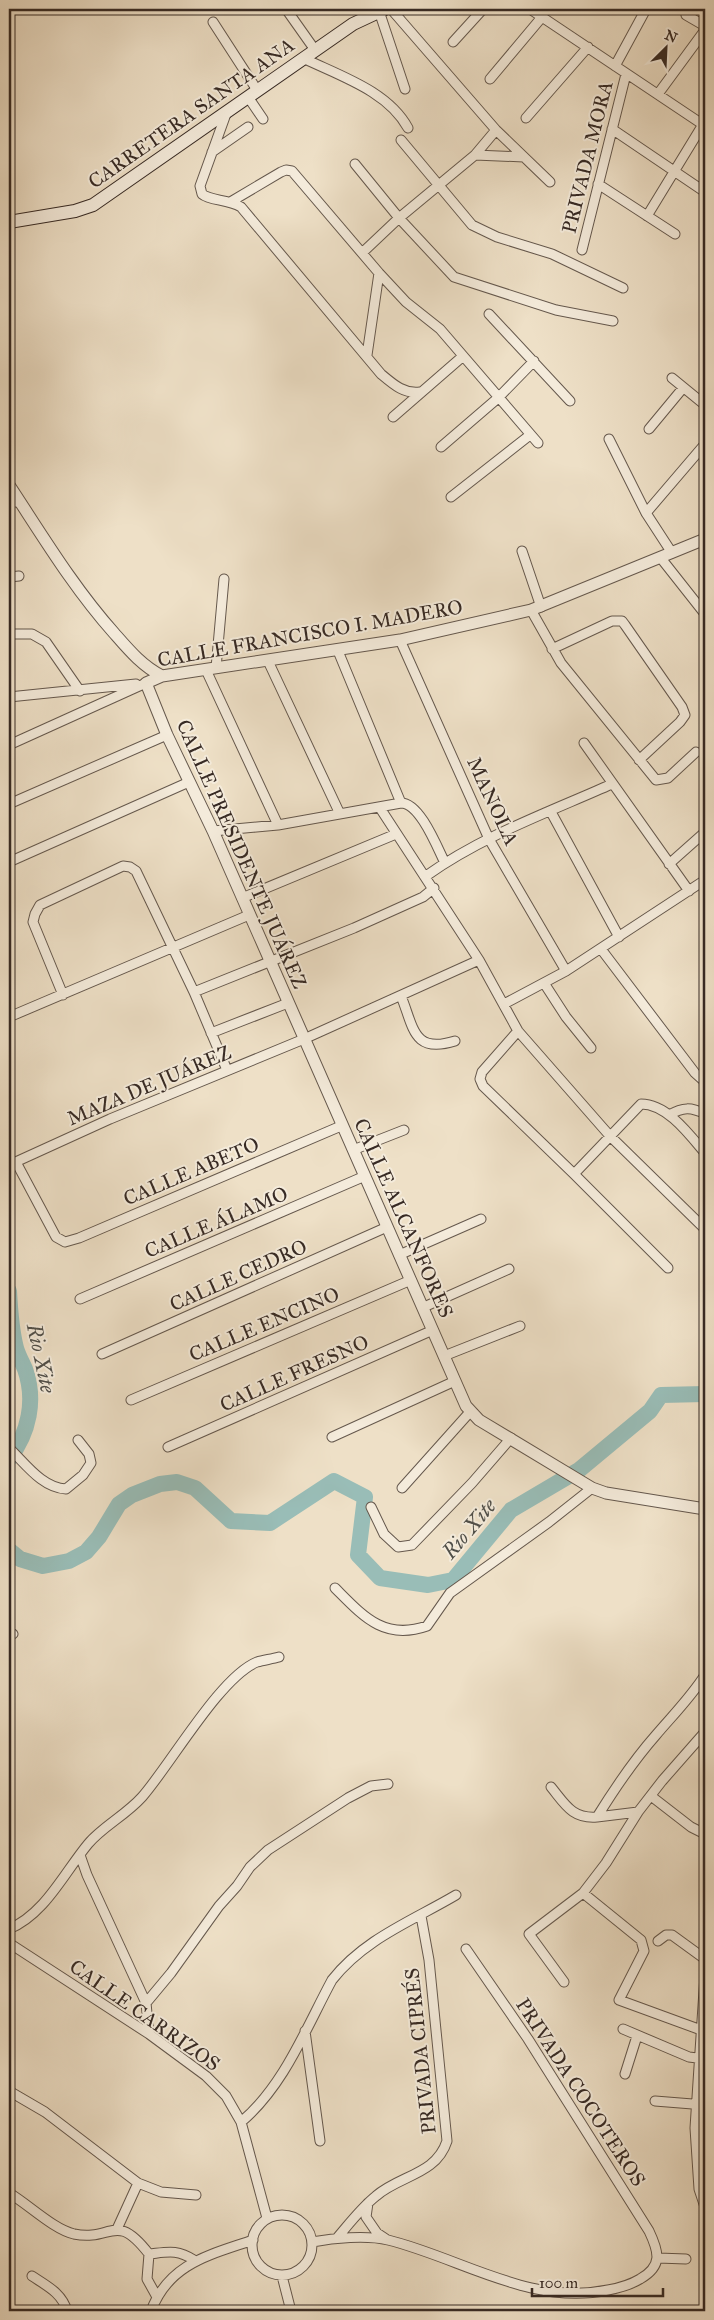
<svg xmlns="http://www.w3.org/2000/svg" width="714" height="2320" viewBox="0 0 714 2320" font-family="'IM FELL Great Primer',serif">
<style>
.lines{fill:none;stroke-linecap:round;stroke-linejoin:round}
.river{stroke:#99bdb7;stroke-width:16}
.minor-casing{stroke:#65584d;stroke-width:11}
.tertiary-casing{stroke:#65584d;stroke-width:13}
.secondary-casing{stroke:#372a24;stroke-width:14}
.minor{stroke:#f4ebdb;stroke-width:9}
.tertiary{stroke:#f4ebdb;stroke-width:11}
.secondary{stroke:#f4ebdb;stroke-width:12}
.labels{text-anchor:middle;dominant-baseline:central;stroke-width:4;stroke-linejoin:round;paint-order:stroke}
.street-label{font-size:20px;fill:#372a24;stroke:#f4ebdb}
.water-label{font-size:21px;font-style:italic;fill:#504f49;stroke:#f4ebdb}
</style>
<rect width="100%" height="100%" fill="#eee0c7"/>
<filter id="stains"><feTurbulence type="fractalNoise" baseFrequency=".004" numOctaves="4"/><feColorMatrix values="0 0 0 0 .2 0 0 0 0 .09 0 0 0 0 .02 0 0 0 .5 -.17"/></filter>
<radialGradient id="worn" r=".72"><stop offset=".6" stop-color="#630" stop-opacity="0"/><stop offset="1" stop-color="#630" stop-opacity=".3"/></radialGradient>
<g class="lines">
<path class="river" d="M9,1291C10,1310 11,1329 16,1348C18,1355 22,1362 25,1369C36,1400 29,1433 9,1459
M9,1550L20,1559L43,1566L69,1561L86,1552L99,1537L119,1504L132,1495L160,1484L177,1482L195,1488L231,1521L270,1523L334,1481L365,1497L358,1555L380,1578L428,1585L453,1580L511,1510L579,1470L650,1411L661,1395L705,1394"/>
<defs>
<path id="minor" d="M286,9L315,50
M391,9L496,130L550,182
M530,9L705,126
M379,11L405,89
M686,15L705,26
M213,22L257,90
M453,42L483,9
M303,58C340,76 388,91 408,128
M615,66L646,9
M490,79L542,17
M658,94L705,30
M248,97L263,119
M226,114L200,186L202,194C210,201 228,199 241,207L381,374C394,385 404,394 420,392
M526,118L588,47
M612,129L705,192
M401,140L472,225L497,237L552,254L623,288
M212,152L248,127
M475,155L524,157
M355,164L399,218L454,277L556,310L613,321
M598,184L675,234
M232,201L281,172L286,170L292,171L379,273L406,302L440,329L538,443
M647,216L705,121
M582,250L626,74
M362,253L399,218L475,155L496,130
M489,314L570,401
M367,355L379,273
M672,378L705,405
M393,417L462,357
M649,429L683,388
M609,439L646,513L672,553
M441,447L498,398L534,361
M451,497L530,435
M9,502H20
M646,513L705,444
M522,551L541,607
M660,557L705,614
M9,577L19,576
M531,610L561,663L656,780L668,778L696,752
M9,634H32L46,642L80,691
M400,640L489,839L566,971
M552,649L612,621H622L625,625L682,707L685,715L680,722L639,760
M338,651L401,803C420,803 437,847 445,863
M268,661L340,814
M216,668L224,579
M206,670L278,825
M9,697L136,684
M584,743L689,891
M9,745L146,683
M9,804L167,735
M380,808L479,960L518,1031L610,1136L705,1229
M551,812L619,937
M213,831L278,825L401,803
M9,862L189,782
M669,864L705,832
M426,876C482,836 549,812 612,784
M242,898L396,834
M601,949L695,1073L705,1082
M544,983L566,1017L591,1048
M194,992L354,928L423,897L434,888
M63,995L33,922L35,914L40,905L123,866L130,867L136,871L194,992L227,1070
M401,996C414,1028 413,1054 455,1041
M504,1004L566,971L705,880
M9,1017L249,915
M518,1031L482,1072L480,1079L483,1086L574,1174L668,1268
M211,1033L288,1003
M669,1115C683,1107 691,1107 705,1114
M353,1150L404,1130
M16,1162L56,1237L65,1242L79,1238L341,1126
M9,1165L110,1119L304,1039L479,960
M574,1174L641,1104C667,1104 689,1134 705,1153
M399,1255L481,1219
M80,1299L365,1176
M424,1307L509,1269
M102,1354L387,1227
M444,1356L520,1326
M131,1400L411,1280
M332,1437L455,1381
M168,1447L433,1330
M9,1448C25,1463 42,1488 66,1489L83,1475L91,1463L89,1454L78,1440
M402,1488L470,1412
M371,1507L384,1534L398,1547L412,1545L472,1483L511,1438
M335,1588C363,1616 384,1641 427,1626L450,1593L549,1522L592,1488
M9,1635L13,1634
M551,1787C565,1804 572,1819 597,1817
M651,1796L691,1827L705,1834
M638,1812L597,1817C615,1788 634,1760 656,1735C673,1715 691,1697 705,1675
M80,1855L87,1875L146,2003
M583,1893L641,1940L644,1951L619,2000L701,2030
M9,1929C45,1914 64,1873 88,1844C102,1827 126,1815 142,1797C171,1764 220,1677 257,1662C264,1660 272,1659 279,1657
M658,1941L666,1935H672L705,1959
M9,1943L149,2034L206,2076L226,2096L241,2122L267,2218
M705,1975L695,2128L699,2189L705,2207
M564,1982L529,1934L583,1893L606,1863L638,1812L662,1781L705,1732
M623,2029L689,2057L705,2059
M305,2031L320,2141
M149,2034L146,2003L171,1973L219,1906L237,1886L250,1867L268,1850L348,1798L371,1786L388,1784
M625,2074L637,2036
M9,2091L45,2112L138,2183L161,2192L196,2195
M655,2101L705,2105
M241,2122C284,2086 306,2028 332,1980C364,1939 412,1921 456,1895
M9,2193C28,2204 53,2229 74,2234C112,2242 115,2210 149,2254L147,2279L157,2297
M368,2203L366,2217L377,2233L386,2239
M252 2245a30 30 0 1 1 60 0a30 30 0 1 1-60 0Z
M117,2229L138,2183
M337,2238C349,2224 361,2208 376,2196C400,2175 436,2175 447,2141L429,1960L421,1916
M312,2242C334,2238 366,2235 388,2240C461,2258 530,2306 608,2290C619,2288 630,2285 640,2279C663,2266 659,2252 649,2231L528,2039L466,1949
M149,2254C168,2252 177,2249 194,2260
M658,2258L686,2259
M32,2276C47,2286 62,2293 67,2311
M282,2276L291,2311
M151,2311C169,2263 210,2255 253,2240"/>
<path id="tertiary" d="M9,485C42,535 73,587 114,633C128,649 142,666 162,676
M705,539L531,610L400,640L162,676L146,683L167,735L213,831L466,1406L479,1420L592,1488L606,1493L705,1509"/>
<path id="secondary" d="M9,222L75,211L93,205L353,24L385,9"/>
</defs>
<use href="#minor" class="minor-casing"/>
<use href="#tertiary" class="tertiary-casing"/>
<use href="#secondary" class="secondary-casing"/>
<use href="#minor" class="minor"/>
<use href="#tertiary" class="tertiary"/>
<use href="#secondary" class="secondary"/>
</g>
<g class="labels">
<g class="street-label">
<text transform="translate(191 113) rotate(-35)">CARRETERA SANTA ANA</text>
<text transform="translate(587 157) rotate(-76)">PRIVADA MORA</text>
<text transform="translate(310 633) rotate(-10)">CALLE FRANCISCO I. MADERO</text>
<text transform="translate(493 801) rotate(65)">MANOLA</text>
<text transform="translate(242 854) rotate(66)">CALLE PRESIDENTE JUÁREZ</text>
<text transform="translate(149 1085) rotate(-23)">MAZA DE JUÁREZ</text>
<text transform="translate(191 1171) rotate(-23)">CALLE ABETO</text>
<text transform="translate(404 1218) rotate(66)">CALLE ALCANFORES</text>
<text transform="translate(216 1222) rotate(-23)">CALLE ÁLAMO</text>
<text transform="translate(238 1275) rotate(-24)">CALLE CEDRO</text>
<text transform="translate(264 1324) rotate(-23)">CALLE ENCINO</text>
<text transform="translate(294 1373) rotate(-24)">CALLE FRESNO</text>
<text transform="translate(145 2015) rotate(35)">CALLE CARRIZOS</text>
<text transform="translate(420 2051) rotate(-96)">PRIVADA CIPRÉS</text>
<text transform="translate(581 2092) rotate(57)">PRIVADA COCOTEROS</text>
</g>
<g class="water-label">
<text transform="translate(41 1358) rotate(78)">Rio Xite</text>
<text transform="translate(469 1529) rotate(-50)">Rio Xite</text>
</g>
</g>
<rect width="714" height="2320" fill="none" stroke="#eee0c7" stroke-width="30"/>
<rect x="10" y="10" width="694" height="2300" fill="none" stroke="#372a24" stroke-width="2.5"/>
<rect x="15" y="15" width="684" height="2290" fill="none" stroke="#372a24"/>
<g transform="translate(666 48) rotate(24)" stroke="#f4ebdb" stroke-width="4" paint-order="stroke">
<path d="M0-4L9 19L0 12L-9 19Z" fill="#372a24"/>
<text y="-8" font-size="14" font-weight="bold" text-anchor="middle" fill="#372a24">N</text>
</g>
<path d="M532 2288v8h131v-8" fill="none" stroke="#372a24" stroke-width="2.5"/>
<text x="539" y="2288" font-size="15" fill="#372a24" stroke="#f4ebdb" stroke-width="4" paint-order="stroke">100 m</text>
<rect width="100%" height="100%" filter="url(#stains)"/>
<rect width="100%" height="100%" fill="url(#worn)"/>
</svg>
